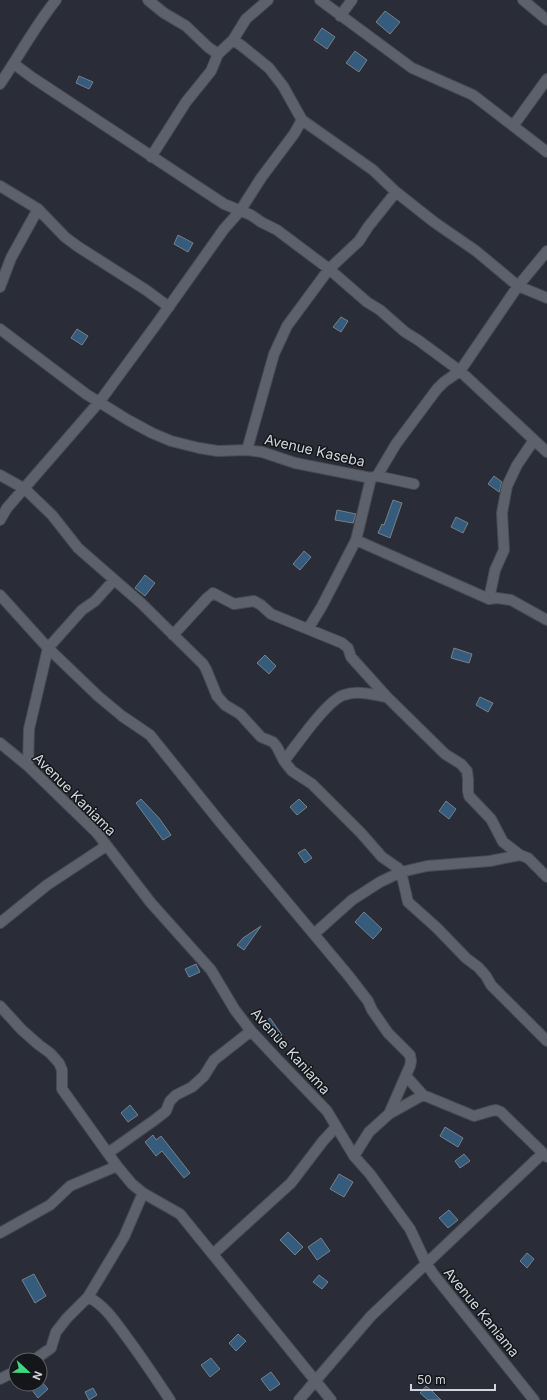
<svg xmlns="http://www.w3.org/2000/svg" width="547" height="1400" viewBox="0 0 547 1400" font-family="Inter,sans-serif">
<style>
.building{fill:#355b7d;stroke:#778089}
.lines{fill:none;stroke-linecap:round;stroke-linejoin:round}
.minor-casing{stroke:#484b53;stroke-width:12}
.minor{stroke:#5d616b;stroke-width:10}
.labels{text-anchor:middle;dominant-baseline:central;stroke-width:3;stroke-linejoin:round;paint-order:stroke}
.street-label{font-size:14px;fill:#d1d4da;stroke:#14161a}
</style>
<rect width="100%" height="100%" fill="#2a2d37"/>
<path class="building" d="M385,11L400,22L390,34L376,22Z
M322,28L335,37L327,49L314,40Z
M355,51L367,60L359,72L346,63Z
M79,76L93,82L89,89L76,83Z
M178,235L193,243L188,252L174,244Z
M341,317L348,321L341,332L333,327Z
M77,329L88,336L82,345L71,338Z
M494,476L502,482L499,492L488,484Z
M393,500L402,503L390,538L378,533L382,524L384,525Z
M337,510L356,514L353,523L335,520Z
M456,517L468,523L463,533L451,527Z
M304,551L311,557L300,570L293,564Z
M145,575L155,583L145,596L135,588Z
M454,648L472,654L469,663L451,658Z
M265,655L276,666L269,674L257,663Z
M480,697L493,703L488,712L476,705Z
M141,799L159,818L171,835L163,840L136,803Z
M299,799L307,807L297,815L290,807Z
M446,801L456,809L449,819L439,811Z
M305,849L312,858L305,863L298,853Z
M364,912L382,929L373,939L355,922Z
M261,926L244,950L237,945L243,938Z
M196,964L200,972L189,977L185,969Z
M270,1018L282,1035L275,1041L262,1024Z
M130,1105L138,1115L128,1122L121,1113Z
M445,1127L463,1138L458,1147L440,1136Z
M153,1135L156,1140L161,1136L190,1173L184,1178L162,1151L156,1156L145,1142Z
M464,1154L470,1161L460,1168L455,1161Z
M339,1174L353,1182L344,1197L330,1189Z
M449,1210L458,1220L448,1228L439,1218Z
M288,1232L303,1247L295,1255L280,1240Z
M321,1238L330,1251L317,1260L308,1247Z
M527,1253L534,1259L527,1268L520,1261Z
M34,1274L46,1296L35,1303L22,1280Z
M319,1275L328,1282L322,1289L313,1282Z
M238,1334L246,1341L236,1351L229,1343Z
M211,1358L220,1369L210,1377L201,1365Z
M271,1372L280,1384L270,1391L261,1379Z
M42,1382L48,1389L38,1398L32,1390Z
M426,1386L432,1391L441,1400H428L420,1393Z
M93,1388L97,1395L89,1400L85,1392Z"/>
<g class="lines">
<defs>
<path id="minor" d="M148,0L164,13L186,26L208,47L218,54L233,40L242,46L269,68L283,86L302,120
M320,0L412,68L473,95L547,152
M523,0L547,20
M340,16L352,0
M233,40L246,19L268,0
M14,64L33,78L224,204L251,215L261,222L277,230L329,269L367,302L380,310L405,332L418,340L460,371L547,452
M0,84C19,56 35,26 56,0
M513,126L547,79
M151,157L186,102L211,71L218,54
M0,186L38,209L65,237L77,246L146,290L169,307
M0,287L11,258L38,209
M0,329L86,394L128,420L152,433L171,441L199,448L218,451L247,450L262,452L295,463L371,478L377,476L396,444L437,389L444,382L460,371L518,286L547,251
M247,450L274,354L287,326L329,269L359,241L368,227L396,192
M0,475L25,489L52,515L78,548L141,603L203,664L206,669L217,696L225,705L240,714L261,737L273,742L277,747L284,761L292,771L312,784L361,833L382,857L398,868L401,872L408,902L437,928L466,958L478,967L486,976L491,985L547,1041
M377,476L414,484
M0,520L7,508L100,401L158,322L224,229L240,211L261,178L294,134L302,120L373,170L396,192L434,222L476,251L518,286L547,298
M356,540L489,599L497,598L511,600L547,620
M0,595L48,648L98,696L122,716L150,735L220,822L348,975L368,1001L372,1010L388,1033L410,1055L411,1061L410,1066L389,1114L369,1132L354,1156
M489,599L495,570L504,550L502,513L507,486L517,465L534,440
M308,629L322,606L356,540L371,478
M173,635L207,598L213,593L234,604L254,601L261,605L271,614L342,643L348,648L351,657L387,697L445,754L461,764L467,771L468,779V791L469,796L491,819L503,842L520,855
M0,743L28,766L97,833L151,903L211,970L235,1010L251,1031L279,1061L327,1111L354,1156L370,1174L410,1229L426,1263L434,1275L534,1400
M284,761C296,746 327,700 344,695C358,690 374,695 387,697
M28,766L29,729L48,648L82,610L95,601L114,580
M0,923L47,885L106,846
M314,934L352,900L380,882L401,872L427,866L490,861L520,855L528,858L547,877
M0,1006L22,1030L39,1045L50,1053L59,1063L62,1070V1089L117,1166L132,1184L143,1193L180,1214L331,1400
M406,1076L423,1095
M389,1114L423,1095L474,1116L491,1111L496,1110L501,1112L507,1118L547,1157
M108,1153L156,1119L166,1111L170,1101L176,1095L192,1087L204,1076L214,1060L251,1031
M0,1233L50,1205L70,1186L117,1166
M213,1254L291,1183L323,1141L336,1127
M88,1297C106,1306 116,1323 128,1339C143,1359 156,1379 170,1400
M34,1360L51,1348L56,1332L67,1318L88,1297L124,1237L143,1193
M0,1379L16,1371
M299,1400L371,1316L543,1153"/>
</defs>
<use href="#minor" class="minor-casing"/>
<use href="#minor" class="minor"/>
</g>
<g class="labels">
<g class="street-label">
<text transform="translate(315 450) rotate(13)">Avenue Kaseba</text>
<text transform="translate(75 794) rotate(45)">Avenue Kaniama</text>
<text transform="translate(291 1051) rotate(48)">Avenue Kaniama</text>
<text transform="translate(482 1312) rotate(51)">Avenue Kaniama</text>
</g>
</g>
<g transform="translate(28 1372) rotate(112)"><circle r="19" fill="#14161a" stroke="#606267"/>
<path d="M0-3L7 15L0 10L-7 15Z" fill="#41d77c"/>
<text y="-6" font-size="11" font-weight="bold" text-anchor="middle" fill="#d1d4da">N</text>
</g>
<path d="M411 1384v6h84v-6" fill="none" stroke="#d1d4da" stroke-width="2"/>
<text x="417" y="1384" font-size="12" fill="#d1d4da" stroke="#14161a" stroke-width="3" paint-order="stroke">50 m</text>
</svg>
